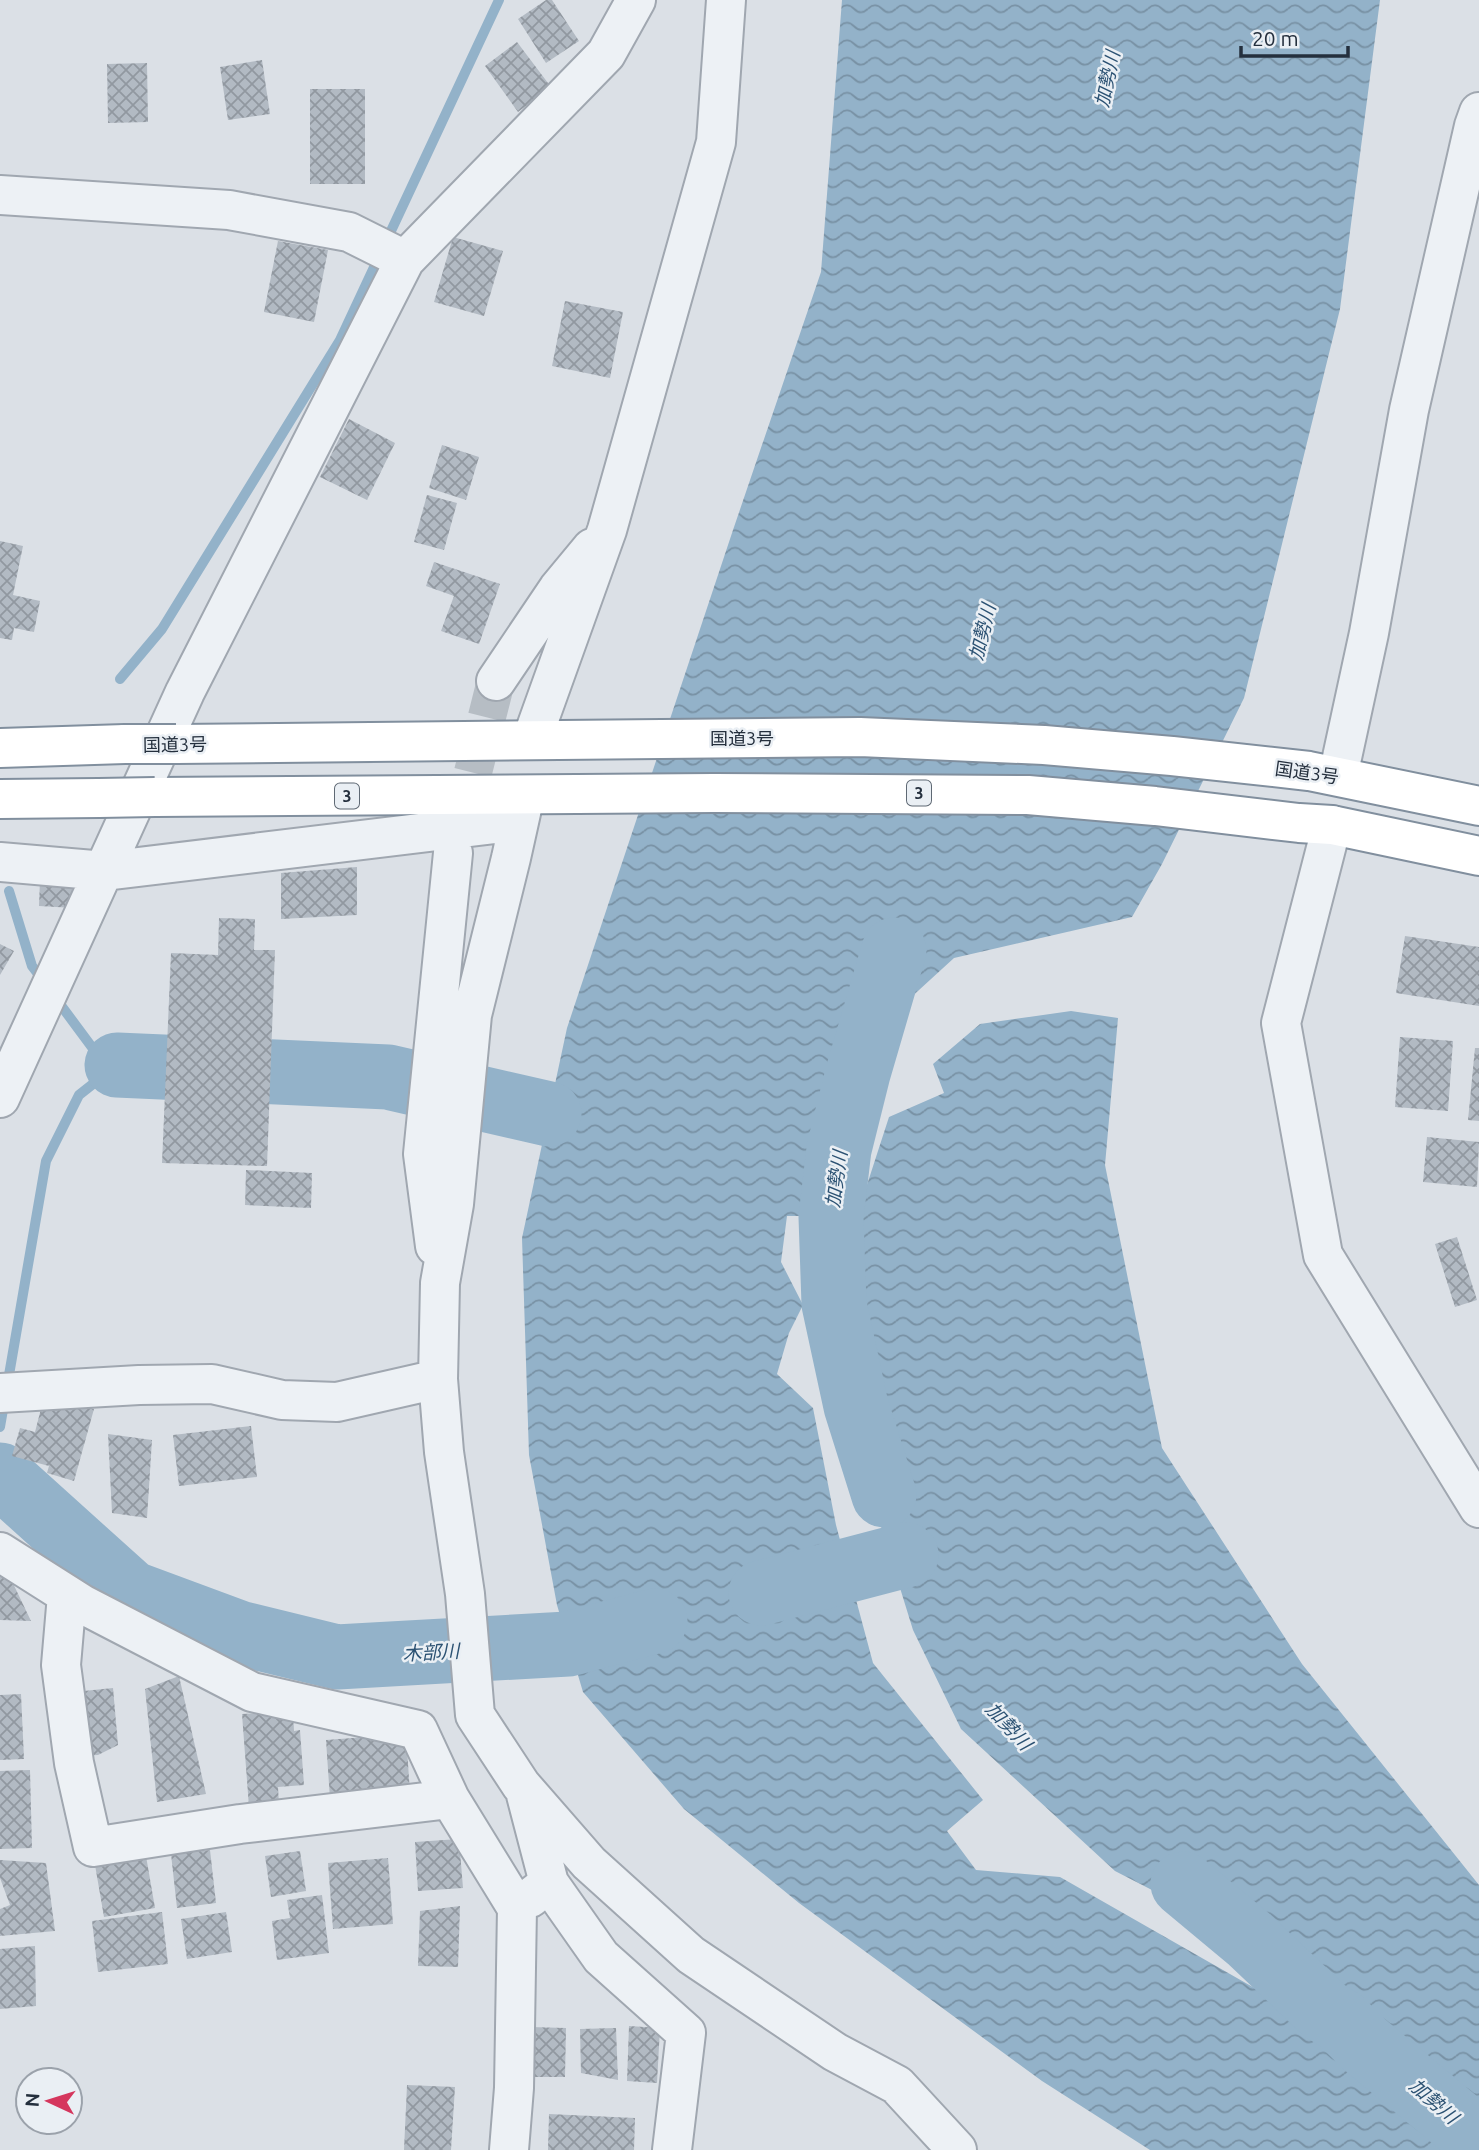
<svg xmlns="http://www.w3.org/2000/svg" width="1479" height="2150" viewBox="0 0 1479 2150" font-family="Ubuntu,'Noto Sans JP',sans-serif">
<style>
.water{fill:url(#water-waves)}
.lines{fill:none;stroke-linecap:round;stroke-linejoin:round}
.stream{stroke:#93b2c9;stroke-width:10}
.river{stroke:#93b2c9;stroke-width:65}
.building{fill:url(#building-cross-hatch)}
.minor-tunnel{stroke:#b6bdc4;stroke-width:38;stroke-dasharray:38 19;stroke-linecap:butt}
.minor-casing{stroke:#a0a7b0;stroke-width:42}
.highway-casing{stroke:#818f9e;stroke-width:42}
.minor{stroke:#edf1f5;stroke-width:38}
.highway{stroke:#fff;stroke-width:38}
.highway-bridge-casing{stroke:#818f9e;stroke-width:42;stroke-linecap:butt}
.highway-bridge{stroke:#fff;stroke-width:38}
.labels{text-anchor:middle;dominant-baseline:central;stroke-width:5;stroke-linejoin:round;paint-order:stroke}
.shield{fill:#eaeff4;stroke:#5f6974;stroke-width:2}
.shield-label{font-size:16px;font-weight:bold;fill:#242f3d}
.street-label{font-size:18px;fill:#242f3d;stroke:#eaeff4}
.water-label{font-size:19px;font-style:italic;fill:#2c5273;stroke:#eaeff4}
</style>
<defs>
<pattern id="water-waves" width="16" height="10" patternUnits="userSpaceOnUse" patternTransform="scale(1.75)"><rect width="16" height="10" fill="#93b2c9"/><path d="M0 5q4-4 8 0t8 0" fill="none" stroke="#7891a4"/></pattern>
<pattern id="building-cross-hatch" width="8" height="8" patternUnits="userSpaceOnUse" patternTransform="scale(1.75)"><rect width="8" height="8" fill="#b2bac3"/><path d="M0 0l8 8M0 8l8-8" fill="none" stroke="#9198a0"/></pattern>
</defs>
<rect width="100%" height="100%" fill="#dbe0e6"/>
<path class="water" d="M842,0H1380L1340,309L1244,698L1162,864L1132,917L954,958L848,1055L818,1127L812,1216H787L781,1262L803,1305L789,1333L777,1374L813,1408L836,1525L873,1663L983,1800L947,1831L976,1870L1060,1877L1265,1994L1381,2020L1331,1982L1115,1871L961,1729L913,1630L858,1452L853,1228L889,1117L944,1093L933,1064L980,1024L1071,1011L1118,1018L1105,1165L1162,1448L1302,1664L1479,1885V2150H1150L1042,2081L799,1903L684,1809L583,1692L557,1605L529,1455L522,1238L567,1028L733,530L821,272Z"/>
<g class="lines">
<path class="stream" d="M120,679L162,629L340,340L499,0
M9,891L32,966L45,983
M0,1427L46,1161L79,1095L117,1065L97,1054L54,996"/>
<path class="river" d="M117,1065L388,1077L549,1114
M0,1475L131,1593L239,1633L337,1657L568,1644L655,1621
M884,1495L856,1406L834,1304L831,1217L839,1149L858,1073L894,950
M761,1593L906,1555
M1183,1884L1249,1939L1325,2011L1341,2021L1364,2044L1479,2140"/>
</g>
<path class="building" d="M546,0H552L579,41L546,63L518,19Z
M517,42L551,87L518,112L485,66Z
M262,60L270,114L228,120L220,67Z
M147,63L148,122L108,123L107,64Z
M310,89H365V184H310Z
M453,237L503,251L484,316L434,302Z
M278,241L328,250L314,322L264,312Z
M565,301L623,312L610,378L552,366Z
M349,419L395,443L367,500L320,477Z
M442,445L479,457L466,500L429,488Z
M427,495L457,503L444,550L414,542Z
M0,541L23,546L13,595L40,601L34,632L14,628L12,640L0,638Z
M434,562L500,584L479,644L441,631L454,596L426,586Z
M357,867V915L281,919V873Z
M40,879L75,880L74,908L39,906Z
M219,918L255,919L254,950H275L267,1166L162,1163L171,953L218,955Z
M1405,936L1479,947V1006L1396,993Z
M0,944L14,951L0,975Z
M1400,1037L1453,1041L1448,1111L1395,1107Z
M1475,1048H1479V1121L1468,1120Z
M1427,1137L1479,1142L1477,1187L1423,1182Z
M246,1170L312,1173L311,1208L245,1205Z
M1457,1237L1477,1300L1455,1307L1435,1244Z
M43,1401L68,1402L94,1409L74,1481L47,1473L49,1466L12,1456L20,1428L35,1432Z
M251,1426L257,1477L179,1486L173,1435Z
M108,1434L152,1440L147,1518L112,1513Z
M0,1574L9,1575L31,1621L0,1620Z
M179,1676L206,1794L157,1802L145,1689Z
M113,1688L118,1745L98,1755L79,1756L74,1692Z
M21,1694L24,1759L0,1760V1695Z
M293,1711L294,1731L300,1730L304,1785L278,1787L279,1805L249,1807L242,1714Z
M406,1734L410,1793L330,1799L326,1740Z
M30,1770L32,1848L0,1849V1771Z
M459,1839L463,1888L418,1891L415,1842Z
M210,1850L216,1903L177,1908L171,1854Z
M300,1851L306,1891L271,1897L265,1856Z
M146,1856L155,1908L104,1917L95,1865Z
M388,1858L393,1924L333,1929L328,1863Z
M0,1860L46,1863L55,1931L0,1936V1909L10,1905L0,1878Z
M322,1895L329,1953L277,1960L272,1921L290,1918L287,1900Z
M460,1906L458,1967L418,1966L420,1911Z
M162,1912L168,1964L98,1972L92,1921Z
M226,1912L232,1952L187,1959L181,1919Z
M35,1946L36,2006L0,2009V1949Z
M629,2026L660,2028L657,2083L627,2081Z
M530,2027L566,2028L565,2077H529Z
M616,2028L618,2080L581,2073L580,2029Z
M407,2085L455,2087L451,2150H404Z
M549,2114L635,2118L634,2150H548Z"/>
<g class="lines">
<path class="minor-tunnel" d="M459,828L496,681"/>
<defs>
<path id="minor" d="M0,195L229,210L349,232L405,260
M496,681L558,589L592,548
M532,739L607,530L716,142L726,0
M1338,776L1369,633L1409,410L1474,126L1479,112
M525,795L511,858L472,1015L454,1204L440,1283L438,1379L444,1452L465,1594L475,1715L521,1785L589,1863L691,1955L835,2052L897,2085L957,2150
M1332,825L1281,1023L1323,1255L1479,1508
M0,862L105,871L519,821
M0,1098L185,692L405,260L606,54L636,0
M435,1246L423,1154L453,853
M0,1393L139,1385L212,1384L282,1400L337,1402L438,1379
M0,1552L82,1604L252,1692L418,1730L450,1799L517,1908L514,2088L509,2150
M67,1595L61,1665L74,1763L93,1847L240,1824L450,1799
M526,1795L549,1883L530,1898
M549,1883L601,1957L686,2033L672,2150"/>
<path id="highway" d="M176,744L860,737L1044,745L1172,756L1309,771L1479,806
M0,748L125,744
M155,797L714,793L1028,795L1155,806L1299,823L1332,825L1479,856
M0,799L99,798"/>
</defs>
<use href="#minor" class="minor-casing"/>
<use href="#highway" class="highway-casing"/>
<use href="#minor" class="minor"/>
<use href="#highway" class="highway"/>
<defs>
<path id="highway-bridge" d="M125,744H176
M99,798L155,797"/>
</defs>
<use href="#highway-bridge" class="highway-bridge-casing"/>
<use href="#highway-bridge" class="highway-bridge"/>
</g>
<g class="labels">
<g class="shield">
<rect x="907" y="780.5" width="24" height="25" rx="5"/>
<rect x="335" y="783.5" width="24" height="25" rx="5"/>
</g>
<g class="shield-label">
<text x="919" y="793">3</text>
<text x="347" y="796">3</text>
</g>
<g class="street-label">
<text x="742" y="738">国道3号</text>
<text transform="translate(175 744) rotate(-1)">国道3号</text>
<text transform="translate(1307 772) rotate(8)">国道3号</text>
</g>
<g class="water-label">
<text transform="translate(1107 79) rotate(-78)">加勢川</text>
<text transform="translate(982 632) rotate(-76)">加勢川</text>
<text transform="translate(836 1179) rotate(-82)">加勢川</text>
<text transform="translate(431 1652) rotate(-3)">木部川</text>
<text transform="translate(1009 1726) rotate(47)">加勢川</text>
<text transform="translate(1434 2101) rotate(41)">加勢川</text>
</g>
</g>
<g transform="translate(49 2101) rotate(274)"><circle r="33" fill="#eaeff4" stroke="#9ba2ab" stroke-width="2"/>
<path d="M0-5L12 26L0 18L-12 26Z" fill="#d5365d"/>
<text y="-10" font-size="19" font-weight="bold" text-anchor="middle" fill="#242f3d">N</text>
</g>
<path d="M1241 46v10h107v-10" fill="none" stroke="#242f3d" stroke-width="3.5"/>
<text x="1252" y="46" font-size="21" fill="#242f3d" stroke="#eaeff4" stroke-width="5" paint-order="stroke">20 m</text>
</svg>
